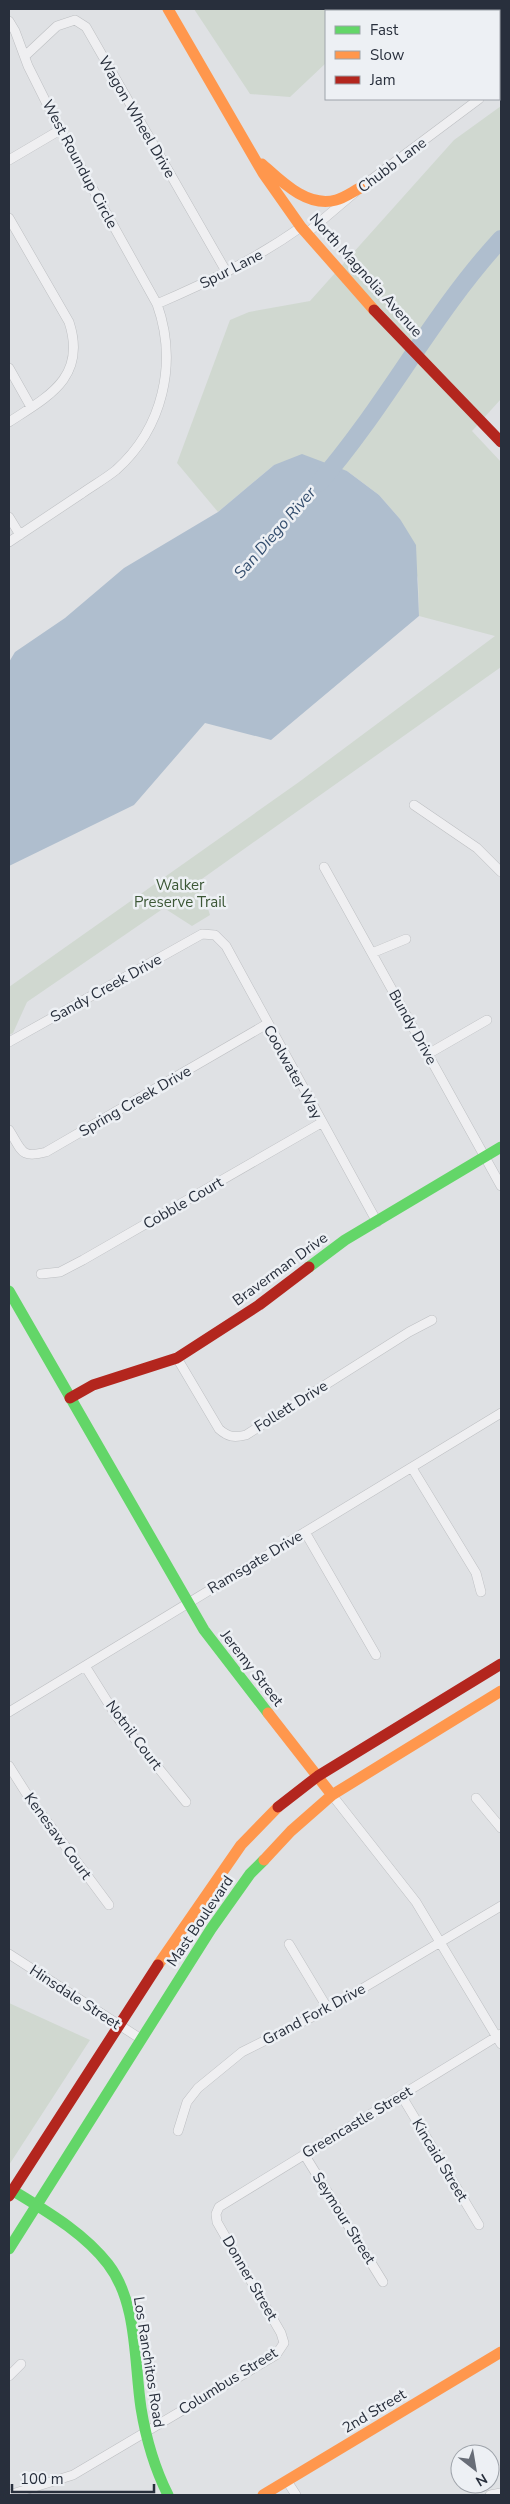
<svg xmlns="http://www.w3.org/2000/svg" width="510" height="2504" viewBox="0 0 510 2504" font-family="'Nunito Sans',sans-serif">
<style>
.green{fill:#d0d8d0}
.water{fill:#afbece}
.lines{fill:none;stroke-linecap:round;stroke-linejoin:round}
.river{stroke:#afbece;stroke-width:18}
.street-casing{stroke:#bdbfc2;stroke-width:10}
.street{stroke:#efeff1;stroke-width:9}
.fast{stroke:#63d668;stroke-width:11}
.slow{stroke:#ff974d;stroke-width:11}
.jam{stroke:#b3261e;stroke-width:11}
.labels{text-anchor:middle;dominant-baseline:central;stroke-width:5;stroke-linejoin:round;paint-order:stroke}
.street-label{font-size:15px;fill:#282f3c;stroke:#edf0f4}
.park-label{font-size:15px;fill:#3c5736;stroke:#edf0f4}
.water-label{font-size:16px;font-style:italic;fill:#344e6e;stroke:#edf0f4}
</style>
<rect width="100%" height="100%" fill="#dfe1e4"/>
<path class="green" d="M194,9H353L354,11H326V63L290,97L250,94Z
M501,106V399L472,431L501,462V667L199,881L210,915L192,926L164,908L27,1002L13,1033L9,1035V987L299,782L495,636L419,616L418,579L400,519L379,495L347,471L274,465L218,512L177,463L230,320L249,312L310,301L454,140Z
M9,2003L90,2040L9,2165Z"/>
<path class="water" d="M302,454L347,471L379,495L400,519L416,545L419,616L271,740L205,723L134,805L9,866V662L15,652L65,618L124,568L218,512L274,465Z"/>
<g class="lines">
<path class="river" d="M319,483C386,406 432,314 501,239"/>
<defs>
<path id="street" d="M9,21L15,31L28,66L60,130L157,304C178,363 163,428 116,470C105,479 92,486 81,494C57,510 33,526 9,542
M25,56L57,26L75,20L86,27L227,273
M499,84L501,82
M9,160L60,130
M9,218L69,322C87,377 49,396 9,422
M307,233L360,188L479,99
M157,304C208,282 256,259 301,227
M9,368L31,407
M9,517L20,535
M414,805L477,848L501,872
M324,867L501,1186
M372,953L406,939
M9,1042L202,934L215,935L226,946L377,1222
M428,1054L487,1020
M9,1130C22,1150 20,1159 46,1152L267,1024
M41,1274L60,1272L83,1260L321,1123
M177,1358L219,1429C228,1437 234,1438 246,1435L409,1332L432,1320
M412,1468L476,1573L481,1592
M305,1532L376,1655
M85,1666L117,1717L186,1802
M9,1712L501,1413
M9,1766L28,1796L109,1905
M332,1795L416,1902L501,2044
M476,1798L501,1828
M289,1944L328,2009
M9,1954L141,2039
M401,2095L479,2225
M178,2131L187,2102L198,2088L242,2052L328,2009L501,1906
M304,2154L383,2282
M9,2376L21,2364
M287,2481L296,2495
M9,2495L73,2475L276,2355L284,2343L281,2333L217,2222L216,2214L219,2207L501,2034
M490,2495L501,2493"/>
</defs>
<use href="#street" class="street-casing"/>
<use href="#street" class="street"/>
<path class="fast" d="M309,1267L345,1240L501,1147
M9,1291L204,1630L268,1713
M12,2190C46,2211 83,2232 108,2264C138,2303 134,2362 141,2408C146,2439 154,2467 168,2495
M9,2249L211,1929L250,1874L264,1860"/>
<path class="slow" d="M168,9L263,173L301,227L374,310
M262,164C281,181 307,208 336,200C344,198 352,192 360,188
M268,1713L332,1795
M264,1860L291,1831L332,1795L501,1691
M158,1965L241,1845L278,1807
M263,2495L501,2352"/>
<path class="jam" d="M374,310L501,442
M70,1398L93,1385L177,1358L259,1305L309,1267
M278,1807L318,1776L501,1664
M9,2196L158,1965"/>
</g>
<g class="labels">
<g class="street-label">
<text transform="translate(137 117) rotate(60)">Wagon Wheel Drive</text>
<text transform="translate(80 164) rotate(62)">West Roundup Circle</text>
<text transform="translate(392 165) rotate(-37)">Chubb Lane</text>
<text transform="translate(231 269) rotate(-27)">Spur Lane</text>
<text transform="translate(366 275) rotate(48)">North Magnolia Avenue</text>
<text transform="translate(106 988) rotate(-29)">Sandy Creek Drive</text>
<text transform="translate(413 1027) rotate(61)">Bundy Drive</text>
<text transform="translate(293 1072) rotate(61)">Coolwater Way</text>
<text transform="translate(135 1101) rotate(-30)">Spring Creek Drive</text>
<text transform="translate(183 1203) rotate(-30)">Cobble Court</text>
<text transform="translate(280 1269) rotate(-36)">Braverman Drive</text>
<text transform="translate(291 1406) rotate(-32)">Follett Drive</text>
<text transform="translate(255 1562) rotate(-31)">Ramsgate Drive</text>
<text transform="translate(252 1668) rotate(52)">Jeremy Street</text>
<text transform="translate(134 1735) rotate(53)">Notnil Court</text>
<text transform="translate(58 1836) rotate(54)">Kenesaw Court</text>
<text transform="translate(200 1921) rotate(-56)">Mast Boulevard</text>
<text transform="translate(75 1997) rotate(33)">Hinsdale Street</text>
<text transform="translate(314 2014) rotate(-28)">Grand Fork Drive</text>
<text transform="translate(357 2122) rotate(-31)">Greencastle Street</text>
<text transform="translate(440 2160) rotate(59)">Kincaid Street</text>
<text transform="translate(344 2218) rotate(58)">Seymour Street</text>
<text transform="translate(250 2278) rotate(60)">Donner Street</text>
<text transform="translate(149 2362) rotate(81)">Los Ranchitos Road</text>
<text transform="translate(228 2381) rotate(-32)">Columbus Street</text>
<text transform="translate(374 2411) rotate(-31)">2nd Street</text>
</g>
<g class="park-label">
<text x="180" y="885">Walker<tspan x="180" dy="17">Preserve Trail</tspan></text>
</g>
<g class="water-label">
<text transform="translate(275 533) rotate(-49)">San Diego River</text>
</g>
</g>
<rect width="510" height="2504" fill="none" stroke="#282f3c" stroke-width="20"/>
<rect x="325" y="10" width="175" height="90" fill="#edf0f4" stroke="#9ea3aa"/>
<rect x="335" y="26" width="25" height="8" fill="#63d668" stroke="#9ea3aa"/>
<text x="370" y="35" font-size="15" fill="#282f3c">Fast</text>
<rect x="335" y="51" width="25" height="8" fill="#ff974d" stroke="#9ea3aa"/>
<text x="370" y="60" font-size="15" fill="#282f3c">Slow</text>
<rect x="335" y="76" width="25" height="8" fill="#b3261e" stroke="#9ea3aa"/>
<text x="370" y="85" font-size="15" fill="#282f3c">Jam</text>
<g transform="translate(475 2469) rotate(149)"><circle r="24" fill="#edf0f4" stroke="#9ea3aa"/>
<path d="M0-4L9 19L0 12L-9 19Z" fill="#686d77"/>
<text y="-8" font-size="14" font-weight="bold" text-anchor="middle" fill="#282f3c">N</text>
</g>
<path d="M12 2484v8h142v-8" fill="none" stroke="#282f3c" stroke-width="2.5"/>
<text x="20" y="2484" font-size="15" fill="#282f3c" stroke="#edf0f4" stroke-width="4" paint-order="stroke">100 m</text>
</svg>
